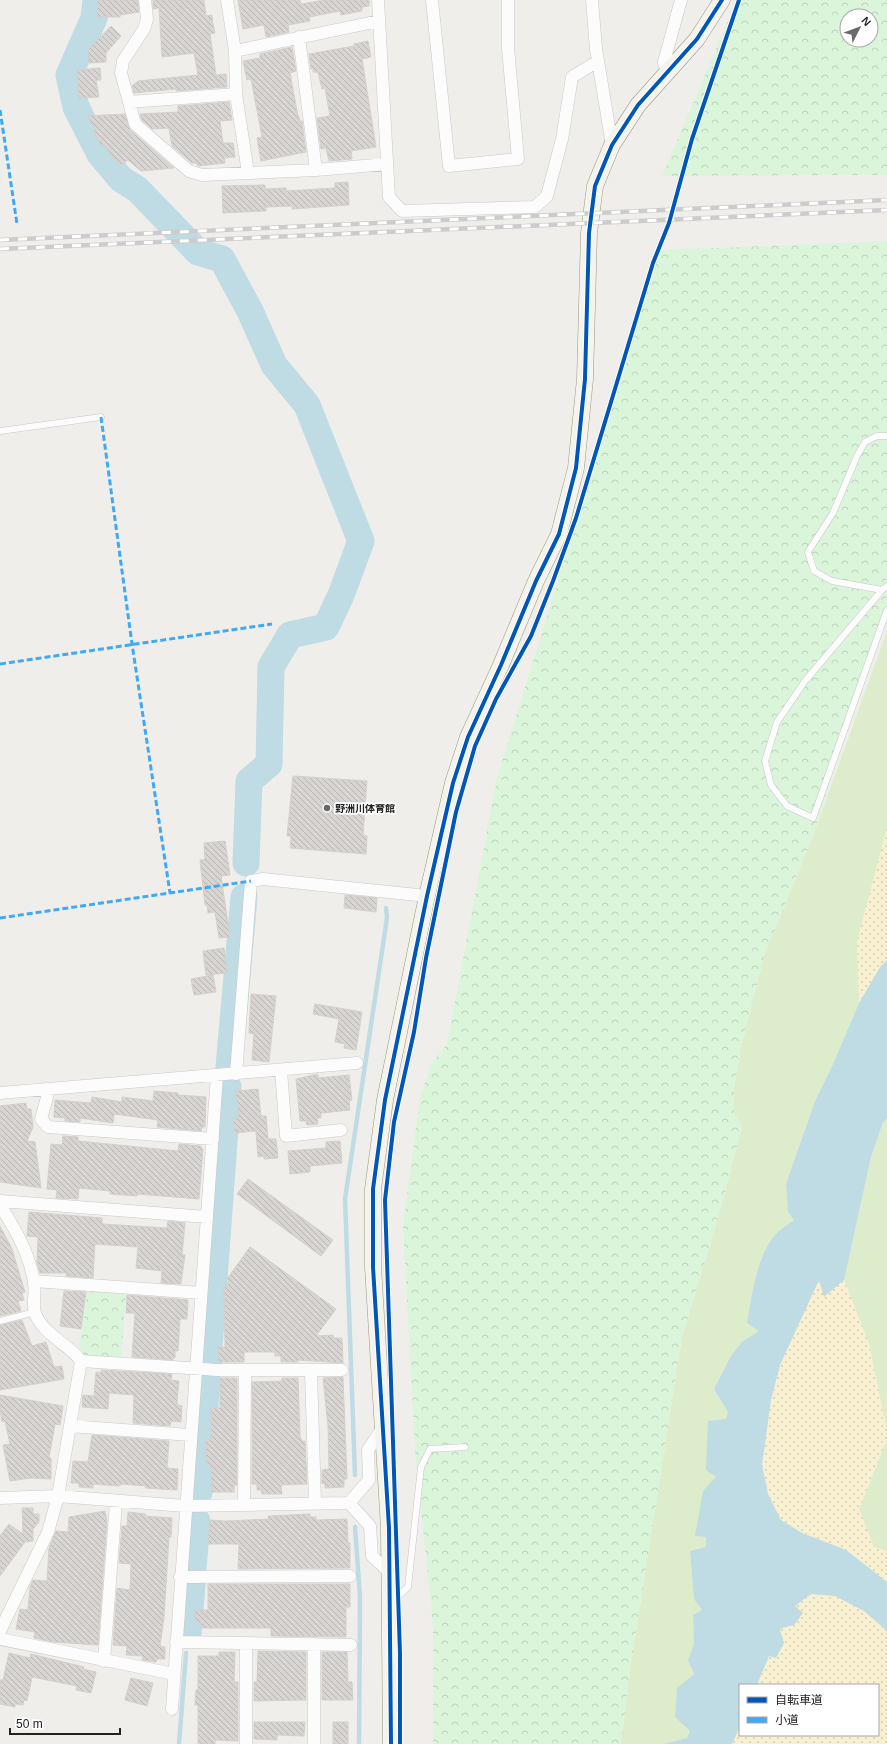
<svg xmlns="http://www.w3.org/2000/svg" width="887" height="1744" viewBox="0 0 887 1744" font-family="Arial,'Noto Sans JP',sans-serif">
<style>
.grass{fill:#ddeccb}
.sand{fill:url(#sand-dots)}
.park{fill:url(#park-crowns);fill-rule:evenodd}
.water{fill:#bfdbe3}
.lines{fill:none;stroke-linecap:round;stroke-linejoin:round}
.stream{stroke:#bfdbe3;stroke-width:4.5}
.river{stroke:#bfdbe3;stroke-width:27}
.building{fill:url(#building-back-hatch);stroke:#d3d0cc}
.lane-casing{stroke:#c9c8c7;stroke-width:7}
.street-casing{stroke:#c9c8c7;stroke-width:13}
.secondary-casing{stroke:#999a82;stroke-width:17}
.lane{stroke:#fdfcfc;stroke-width:6}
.street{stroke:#fdfcfc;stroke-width:12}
.secondary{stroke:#f4f4ed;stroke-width:16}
.rail-casing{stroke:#ccc;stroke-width:4.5}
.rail{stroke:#fff;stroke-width:3;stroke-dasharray:9;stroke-linecap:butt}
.quiet{stroke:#3fa9f5;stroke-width:3;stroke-dasharray:6 3;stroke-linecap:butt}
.cycleway-casing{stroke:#fff;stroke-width:6}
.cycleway{stroke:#0057b8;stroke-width:4}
.poi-dot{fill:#6a6968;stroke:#fff;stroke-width:1.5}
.labels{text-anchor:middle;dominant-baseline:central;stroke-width:3.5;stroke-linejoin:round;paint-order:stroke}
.poi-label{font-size:10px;font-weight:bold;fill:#222;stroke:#fff;text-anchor:start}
</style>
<defs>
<pattern id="sand-dots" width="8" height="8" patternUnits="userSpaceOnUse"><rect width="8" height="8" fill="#f8f0d0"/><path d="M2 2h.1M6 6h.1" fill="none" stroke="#d4ceb2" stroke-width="1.8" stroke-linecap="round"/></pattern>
<pattern id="park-crowns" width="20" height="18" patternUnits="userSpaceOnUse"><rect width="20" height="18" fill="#daf5da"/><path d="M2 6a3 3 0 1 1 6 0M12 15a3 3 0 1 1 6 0" fill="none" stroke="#bbd2bb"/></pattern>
<pattern id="building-back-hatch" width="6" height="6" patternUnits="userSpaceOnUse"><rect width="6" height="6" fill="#d7d4d2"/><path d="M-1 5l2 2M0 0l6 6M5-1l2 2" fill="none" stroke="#b8b6b4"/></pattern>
</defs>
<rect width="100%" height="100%" fill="#f0eeeb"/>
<path class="grass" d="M887,631V828L857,942L859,1003L834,1062L815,1101L786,1184L788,1212L794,1220C789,1224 783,1227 779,1231C757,1251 752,1295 747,1323L760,1331C732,1349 728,1362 714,1389L728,1412L726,1419L709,1421L716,1477L711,1483L695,1536L706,1537V1547L690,1551L694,1599L702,1610L693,1615L694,1644L688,1660L694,1674L677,1688L675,1717L690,1730L687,1738L663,1744H621L631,1664L682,1337L717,1222L742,1127L734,1113V1088L742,1044L764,956L813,836Z
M887,1119V1431L869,1344L844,1280L871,1157L883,1122Z
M887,1439V1551L874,1547L859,1509Z"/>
<path class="sand" d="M887,828V960L880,967L859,1003L857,942Z
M819,1279L824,1296L844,1280L869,1344L887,1431V1439L859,1509L874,1547L887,1551V1582L846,1550L802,1533L781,1520L768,1494L762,1465L771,1400L780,1365Z
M811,1594L835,1596L864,1611L887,1631V1744H732L740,1726V1735H878V1685H757L780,1630L795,1606Z"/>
<path class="park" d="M737,0H887V175L662,176ZM847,16H871V40H847Z
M887,241V605L813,836L764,956L742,1044L734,1088V1113L742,1127L717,1222L682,1337L631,1664L621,1744H433V1626L415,1450L403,1226L420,1098L431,1064L447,1044L497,778L660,250Z
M88,1290L126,1292L121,1360L84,1356L79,1348Z"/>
<path class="water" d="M887,960V1119L883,1122L871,1157L844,1280L824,1297L819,1280L780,1365L771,1400L762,1465L768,1494L781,1520L802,1533L846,1550L887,1582V1631L864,1611L835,1596L811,1594L795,1606L803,1613L794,1625L782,1628L780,1630L784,1643L776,1658L769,1656L757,1685H740V1726L732,1744H663L687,1738L690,1731L675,1717L677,1688L694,1674L688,1660L694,1644L693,1615L702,1610L694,1599L690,1551L706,1547V1537L695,1536L703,1491L716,1477L706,1470L708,1421L726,1419L728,1412L714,1389L731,1356L742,1342L759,1331L747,1323C752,1295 757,1251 779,1231C783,1227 789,1224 794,1220L788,1212L786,1184L815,1101L834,1062L859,1003L880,967Z"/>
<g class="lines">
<path class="stream" d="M355,1475L345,1199L387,918L386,908
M355,1527L360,1597L359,1744
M179,1744L186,1653"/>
<path class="river" d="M96,0L94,18L69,75L76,107L100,154L121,179L137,189L198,252L222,259L250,311L274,365L307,405L361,541L341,595L326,627L290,635L271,667L269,764L249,781L246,863
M229,1067L244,897
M208,1362L228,1087
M199,1492L207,1378
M193,1569L197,1521
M188,1634L192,1585"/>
</g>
<path class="building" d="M98,0H138L139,12L120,15V17H97Z
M153,0H204L206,16L212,15L213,24L215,33L210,34L216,75L226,74L227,87L176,91V89L134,93L132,86L138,81L198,75L194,53L162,57L159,8L153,9Z
M238,0H300L301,4L325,0H369V6L362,7V11L341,15L340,11L309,17L310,21L288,25L289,32L266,37L264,25L243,29Z
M111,26L121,36L106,53V62L89,63L88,50Z
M368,41L371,57L362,59L376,147L351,151L352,159L329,161L326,148L321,149L317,118L330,116L325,88L322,89L318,72H313V68L311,69L309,54L354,46V44Z
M292,47L296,71L290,73L297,111L300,121H302L306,152L261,161L257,138L262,137L251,79L247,80L243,61L260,58V54Z
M100,68L101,80H96L99,97L79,98L77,70Z
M229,102L232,120L220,121L223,143H233L235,157L224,158L225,163L198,166L196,163H192L172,146L169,128L152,129L142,120L140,114L178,112V106Z
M125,114L130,130L174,168L141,171L128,160L120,166L103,144L101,145L93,131L96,130L87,116Z
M348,182L349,205L292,209V206L266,207V211L223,213L222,186L265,185V189L286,188V191L335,188V183Z
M293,776L367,781L363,835L367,836L366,854L290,848L291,836H287Z
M225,841L230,875L221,876L230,937L219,938L215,912L208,913L207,905H205L200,860L205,859L204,843Z
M345,895L377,898L376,912L344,908Z
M224,948L227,973L206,975L203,951Z
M213,975L216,992L194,995L191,979Z
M251,994L276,996L269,1062L252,1060L254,1034L249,1033Z
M315,1004L362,1012L356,1050L344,1048L345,1044L335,1042L339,1019L313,1014Z
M318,1074V1078L349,1075L352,1100L349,1101L350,1110L321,1113V1118H317L318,1124L307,1125L306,1121H300L296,1079Z
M258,1089L261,1116H266L268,1139H276L278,1158L264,1159V1156L258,1157L256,1131L235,1133L233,1119L239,1118L236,1091Z
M154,1091L178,1093V1095L206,1097L205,1127H202L201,1131L157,1127L158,1120L114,1114L113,1123L80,1118V1122L65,1121V1118L54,1117L55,1100L91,1103L92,1097L122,1102V1097L153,1101Z
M26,1103L27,1109H31L33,1127L27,1141L35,1142L41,1188L0,1182V1106Z
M63,1136L78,1137V1141L178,1151L179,1144L201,1146V1148L203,1149L199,1199L137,1194V1196L110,1194V1191L79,1188L78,1199L56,1198L57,1190L47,1189L51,1144L62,1145Z
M340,1141L342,1163L310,1166V1172L290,1174L288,1151L326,1148V1142Z
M248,1179L333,1240L321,1256L237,1194Z
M29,1212L102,1218V1224L167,1228L168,1221L185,1223L182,1255H185L181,1284L161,1283L162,1271L136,1268L138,1247L95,1244L93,1278L66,1276L67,1273H40L37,1263L38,1237L27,1236Z
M0,1226L12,1249L25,1292L22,1293L24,1300L18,1301L21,1311L0,1316Z
M250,1247L336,1309L316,1336L333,1335L334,1338H342L343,1363L298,1360V1362H281V1356H275V1352H244V1362H219L218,1347H225L224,1289L229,1281L227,1279Z
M64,1291L86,1292L81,1329L60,1326Z
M127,1295L188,1300L187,1319H180L178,1351H175V1358L173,1357V1360L132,1357L135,1313H126Z
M22,1320L32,1346L46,1342L54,1367L62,1366L64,1379L0,1390V1325Z
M101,1370L172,1374L171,1380L179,1381L177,1402L178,1405L182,1406L181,1422L171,1421L170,1426L133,1423L134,1395L109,1393L108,1409L82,1407L83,1395L94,1396L96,1372L101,1373Z
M343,1377L347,1479H344V1487L325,1488V1483L322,1484V1470L329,1469L328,1426L323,1378Z
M220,1378H237V1485H234V1492H212L211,1466H207L206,1440H211V1408H220Z
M282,1378H298L300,1436L302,1441H305L307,1484L281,1485L282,1494H262L261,1490H257V1484H252V1382L282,1381Z
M0,1395L63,1406L60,1425L55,1424L49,1458H51V1479L31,1478L10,1481L3,1445L10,1444L5,1421L2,1422L0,1411Z
M92,1435L169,1441L167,1468L178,1469L177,1490L145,1488L146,1486L121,1484L120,1486L93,1484V1488L79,1487V1483H71L73,1461L88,1462Z
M22,1508H33V1514H39V1522L33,1529V1541L25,1542L0,1576V1536L9,1524L23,1534Z
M105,1511L107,1521L98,1645L53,1642L34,1638L35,1632L16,1629L20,1609L28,1610L30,1587L33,1580L47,1581L49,1548L56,1531L68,1532L69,1517Z
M128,1512L146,1514L145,1516L172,1518L171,1537H169L164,1617L160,1646L165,1647V1659H157L156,1662L142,1660L143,1656L126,1655L127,1646L113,1645L117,1588L130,1590L131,1564L119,1563L122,1526H127Z
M310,1514V1517H316V1520L347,1519L348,1543H350V1568L238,1569L239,1544H208L210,1520L226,1521L269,1519L268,1516Z
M208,1584H350V1607H346V1637L271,1636V1628H201V1622H195V1610H208Z
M258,1651L306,1652V1700L254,1701V1682H257Z
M219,1652H235L234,1682H238V1741L215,1740V1744H198V1705H195L196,1690H198V1656H219Z
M322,1652H347L348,1682H352L353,1700H322Z
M9,1653L30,1658L31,1654L84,1667L83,1669L96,1672L91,1693L76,1690L77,1686L32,1677L27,1701L24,1700L23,1705L15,1704V1707L0,1704V1680H3Z
M131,1678L153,1683L147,1706L125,1700Z
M254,1722H305L304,1736L277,1735V1740L254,1739Z
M333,1722H348V1744H333Z"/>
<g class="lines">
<defs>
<path id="lane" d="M0,431L101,417
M887,436H877L865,442L857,456L833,513L808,552L814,571L832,581L882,590L887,586
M882,590L805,681L777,722L765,761L771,785L787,806L813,818L887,610
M0,1321L35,1312
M392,1602L408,1587L421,1467L430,1449L465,1447"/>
<path id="street" d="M227,0L235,51L236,94L248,173
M378,0L389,197L402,211L535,207L547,196L562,139L572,77L598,61
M432,0L449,166L518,159L508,48V0
M592,0L596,49L612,145
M299,37L316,170
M235,51L379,21
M667,72L664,62L681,0
M236,94L129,102L135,124L189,171L202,175L316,170L387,164
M129,102L121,73L123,61L144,29L147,19L145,0
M281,1070L286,1136L341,1130
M236,1074L251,881L263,879L427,896
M49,1090L41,1119L48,1127L213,1139
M0,1093L357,1063
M0,1201L207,1217
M0,1205C15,1229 30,1254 34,1283C36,1292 32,1305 35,1313C43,1335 68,1343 81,1361L58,1496L48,1532L0,1631
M34,1281L201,1293
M81,1361L218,1370H342
M311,1370L315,1503
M70,1426L190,1435
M0,1498L58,1496L185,1506L349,1503L369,1480L368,1450L383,1427
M349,1503L370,1526L372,1556L389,1572
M244,1505L245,1371
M180,1577L350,1576
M0,1639L174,1674
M176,1642L351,1645
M246,1644V1744
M104,1661L116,1502
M172,1709L217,1075
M314,1744V1644"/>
<path id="secondary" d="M391,1744L389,1528L373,1267V1189L385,1100L427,896L453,783L468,737L501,665L536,581L559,534L576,468L585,379L589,233L595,186L612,145L638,105L697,39L722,0"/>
</defs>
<use href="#lane" class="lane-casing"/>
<use href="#street" class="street-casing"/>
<use href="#secondary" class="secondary-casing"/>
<use href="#lane" class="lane"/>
<use href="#street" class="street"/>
<use href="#secondary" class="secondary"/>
<defs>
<path id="rail" d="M0,240L887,200
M0,249L887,210"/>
</defs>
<use href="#rail" class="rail-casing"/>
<use href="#rail" class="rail"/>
<path class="quiet" d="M0,110L17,224
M101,417L132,644L170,893
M0,664L272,624
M0,918L251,881"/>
<defs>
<path id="cycleway" d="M391,1744L389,1528L373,1267V1189L385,1100L427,896L453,783L468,737L501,665L536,581L559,534L576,468L585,379L589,233L595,186L612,145L638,105L697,39L722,0
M400,1744V1654L385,1200L394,1122L414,1032L426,958L456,812L475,746L496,699L531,636L553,581L576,518L653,263L669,223L692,139L739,0"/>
</defs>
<use href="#cycleway" class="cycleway-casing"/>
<use href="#cycleway" class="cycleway"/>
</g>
<circle class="poi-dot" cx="327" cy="808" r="4"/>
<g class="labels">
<g class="poi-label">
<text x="335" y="808">野洲川体育館</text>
</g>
</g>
<rect x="739" y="1684" width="140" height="52" fill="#ffffff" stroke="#a7a7a7"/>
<rect x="747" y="1697" width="20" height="6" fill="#0057b8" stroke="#a7a7a7"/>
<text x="775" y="1704" font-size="12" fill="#222222">自転車道</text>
<rect x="747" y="1717" width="20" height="6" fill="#3fa9f5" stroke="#a7a7a7"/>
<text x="775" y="1724" font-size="12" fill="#222222">小道</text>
<g transform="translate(859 28) rotate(48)"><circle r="19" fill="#ffffff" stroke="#a7a7a7"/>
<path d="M0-3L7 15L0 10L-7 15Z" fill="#6a6968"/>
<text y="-6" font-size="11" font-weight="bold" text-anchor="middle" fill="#222222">N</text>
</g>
<path d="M10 1728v6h110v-6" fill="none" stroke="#222222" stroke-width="2"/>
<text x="16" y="1728" font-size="12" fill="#222222" stroke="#ffffff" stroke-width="3" paint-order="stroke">50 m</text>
</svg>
